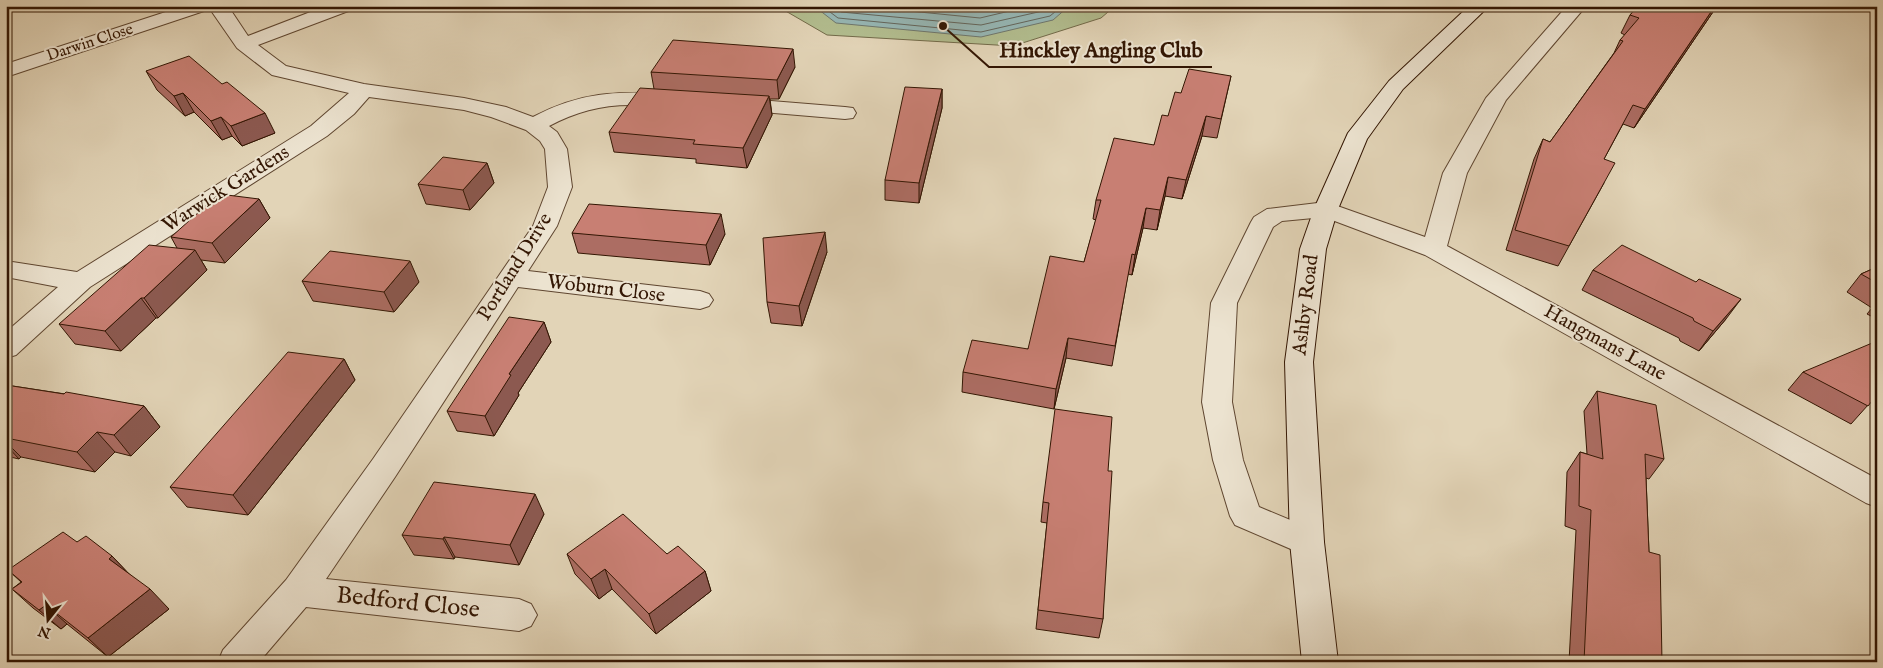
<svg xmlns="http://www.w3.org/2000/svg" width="1883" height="668" viewBox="0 0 1883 668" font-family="'IM FELL English',serif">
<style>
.green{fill:#b2bd8f;stroke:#726a49}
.water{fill:#96b7b5;stroke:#6e776e}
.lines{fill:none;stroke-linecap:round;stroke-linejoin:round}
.shore{stroke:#64665c;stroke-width:1}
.street-casing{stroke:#5f4630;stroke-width:2}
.secondary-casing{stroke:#331603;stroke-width:2}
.street{fill:#ece3d0;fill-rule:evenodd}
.secondary{fill:#ece3d0;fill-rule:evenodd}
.wall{fill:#ac6d63;stroke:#331603}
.shaded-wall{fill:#8c5950;stroke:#331603}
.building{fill:#c87f73;stroke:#331603}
.labels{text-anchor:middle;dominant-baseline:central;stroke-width:4;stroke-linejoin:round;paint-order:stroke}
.far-street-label{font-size:16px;fill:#331603;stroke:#ece3d0}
.street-label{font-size:20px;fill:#331603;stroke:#ece3d0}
.near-street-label{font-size:24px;fill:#331603;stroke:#ece3d0}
.leader{fill:none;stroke:#331603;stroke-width:2}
.callout-dot{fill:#331603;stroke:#ece3d0;stroke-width:2}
.callout-label{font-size:21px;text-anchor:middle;font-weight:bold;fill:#331603;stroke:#ece3d0;stroke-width:4;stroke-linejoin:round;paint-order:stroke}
</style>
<rect width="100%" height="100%" fill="#e2d4b7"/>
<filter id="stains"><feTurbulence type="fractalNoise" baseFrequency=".004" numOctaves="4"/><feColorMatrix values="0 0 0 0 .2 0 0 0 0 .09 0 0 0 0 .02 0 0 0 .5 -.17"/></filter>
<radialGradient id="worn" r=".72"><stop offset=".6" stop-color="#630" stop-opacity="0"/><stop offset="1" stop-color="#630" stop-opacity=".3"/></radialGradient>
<path class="green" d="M777,6H1115L1101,18L1013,46L827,35Z"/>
<path class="water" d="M814,6H1069L1053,20L981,37L836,23Z"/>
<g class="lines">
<path class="shore" d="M822,6L838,18L981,32L1050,16L1062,6
M833,6L841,12L981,25L1047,10L1052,6
M859,6L980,18L1031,6"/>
<defs>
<path id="street" d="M184,6H228L248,36L326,6H353L351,10L258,45L286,66L364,84L464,98L506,107L533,117C583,91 615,92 670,93L677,95L681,99L677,103C663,107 646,105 631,105C600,105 576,112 549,126L557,132L567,149L572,187L557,226L528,271L700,291L709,294L713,300L709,306L700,309L518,287L395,477L326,579L519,599L531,604L537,615L531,626L519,631L306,607L259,662H218L223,650L286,580L373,459L533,226L548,187L545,149L540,141L526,130L491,117L464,110L369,97L354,114L327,136L90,287L16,355L6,358V332L58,287L6,277V261L77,272L311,126L349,93L272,75L237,48L210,9L6,77V64Z
M1567,6H1586L1506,100L1467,173L1447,246L1877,479V507L1866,503L1425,255L1324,217L1282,221L1273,227L1237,303L1232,402L1243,460L1259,507L1319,532L1324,542L1319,552L1307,556L1235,525L1230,516L1213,460L1202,402L1211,303L1251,222L1254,217L1267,209L1326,202L1425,237L1443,173L1486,98Z
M733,98L845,107L853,108L856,113L853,118L845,119L725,109L722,104L725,99Z"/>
<path id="secondary" d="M1469,6H1489L1403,89L1367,139L1338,209L1326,249L1313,362L1324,542L1338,662H1302L1290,542L1285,362L1300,249L1314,209L1348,133L1389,81Z"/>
</defs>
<use href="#street" class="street-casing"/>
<use href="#secondary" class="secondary-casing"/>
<use href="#street" class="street"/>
<use href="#secondary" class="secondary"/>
</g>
<path class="wall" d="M1638,6H1717L1634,128L1623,124L1604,159V183L1558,266L1506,250L1534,159L1543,139L1550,142L1614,53L1620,40L1625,35L1621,33L1630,15Z
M795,67L779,99H770L772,115L747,168L696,163V159L614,152L609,132L654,89L651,72Z
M146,71L275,133L242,146L232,136L222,140L194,112L185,116L157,90Z
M1231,76L1217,138L1202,136L1182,199L1165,196L1157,230L1143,228L1132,275L1128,274L1112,366L1066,358L1054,409L962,392L963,372L1028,349L1084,262L1096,220L1093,219L1096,200L1154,145L1168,116L1181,93Z
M942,89V108L919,203L885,200V180Z
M487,163L494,183L470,210L426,204L418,184Z
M259,199L270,218L225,263L201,260L207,270L158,318H156L121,351L75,344L59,324L177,248L171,237Z
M572,233L725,234L710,265L578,253Z
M827,252L802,326L771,323L767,302Z
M1877,267V319L1867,314L1872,308L1847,292L1861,274Z
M1593,270L1726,319L1699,351L1680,341L1679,338L1582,290Z
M302,281L419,282L394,312L313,301Z
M544,322L551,342L518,393L519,395L494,436L457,431L447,411Z
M344,359L355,380L248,515L187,507L170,487Z
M1803,372L1877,395L1851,424L1788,390Z
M6,385L144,406L160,427L131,456L115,452L95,472L21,457L19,459L6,456Z
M1597,391L1664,459L1649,479L1646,478L1649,552L1662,662H1569L1576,530L1565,526L1567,472L1580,452L1587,454L1584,411Z
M1108,471L1103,619L1099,638L1036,629L1047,523L1041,522L1043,502Z
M544,514L519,565L455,557L454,559L414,555L402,535Z
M77,542L112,556L129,574L169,609L108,657L67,624L61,629L33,608L12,589L21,582L8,570Z
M567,554H667L705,571L711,591L656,634L612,589L599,599L575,574Z"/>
<path class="shaded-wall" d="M1715,6H1717L1634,128L1645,109Z
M793,49L795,67L779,99L777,80Z
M942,89V108L919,203V183Z
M183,93L194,112L185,116L174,96Z
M769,96L772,115L747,168L743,148Z
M265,113L275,133L242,146L231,126Z
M1206,116L1202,136L1182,199L1186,180Z
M221,117L232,136L222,140L211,121Z
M487,163L494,183L470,210L463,190Z
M1168,177L1165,196L1157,230L1160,210Z
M259,199L270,218L225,263L212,243Z
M1146,208L1143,228L1132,275L1135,255Z
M721,214L725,234L710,265L706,245Z
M825,232L827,252L802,326L799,306Z
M195,250L207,270L158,318L144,298Z
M410,261L419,282L394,312L384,292Z
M141,298L156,318L121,351L105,331Z
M1741,299L1726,319L1699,351L1713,331Z
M544,322L551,342L518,393L519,395L494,436L485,416L509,374Z
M1068,338L1066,358L1054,409L1056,389Z
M344,359L355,380L248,515L233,495Z
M144,406L160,427L131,456L114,435Z
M97,432L115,452L95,472L77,452Z
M6,442L21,457L19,459L6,445Z
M535,494L544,514L519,565L510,545Z
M444,537L455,557L454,559L443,539Z
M112,556L131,576L109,559Z
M605,569L612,589L599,599L591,579Z
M705,571L711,591L656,634L649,614Z
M150,589L169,609L108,657L88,638Z
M46,605L67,624L61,629L39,610Z"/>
<path class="building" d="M1638,6H1715L1645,109L1633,105L1604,159L1615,163L1569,246L1515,230L1543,139L1550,142L1623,41L1620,40L1639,18L1630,15Z
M673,40L793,49L777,80L651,72Z
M189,56L222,84L227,82L265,113L231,126L221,117L211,121L183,93L174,96L146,71Z
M1189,69L1231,76L1221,119L1206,116L1186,180L1168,177L1160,210L1146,208L1135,255L1132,254L1115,346L1068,338L1056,389L963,372L972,340L1028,349L1050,256L1084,262L1101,200H1096L1114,138L1154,145L1162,115L1168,116L1175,92L1181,93Z
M905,87L942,89L919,183L885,180Z
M640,88L769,96L743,148L693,144L695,140L609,132Z
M443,157L487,163L463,190L418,184Z
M219,194L259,199L212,243L171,237Z
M589,204L721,214L706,245L572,233Z
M825,232L799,306L767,302L763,238Z
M149,245L195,250L144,298H141L105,331L59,324Z
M1622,245L1696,282L1699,279L1741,299L1713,331L1694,321L1693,318L1593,270Z
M330,251L410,261L384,292L302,281Z
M1877,267V283L1861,274Z
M509,317L544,322L509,374L511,375L485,416L447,411Z
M1877,341V395L1868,406L1803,372Z
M288,352L344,359L233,495L170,487L203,449Z
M6,385L64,394L66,392L144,406L114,435L97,432L77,452L6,438Z
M1597,391L1656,405L1664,459L1645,454L1649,552L1660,555L1662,662H1584L1591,510L1579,506L1580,452L1603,459Z
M1055,409L1112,417L1108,471H1112L1103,619L1038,610L1049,503L1043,502Z
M434,482L535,494L510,545L444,537L443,539L402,535Z
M623,514L667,554L678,546L705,571L649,614L605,569L591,579L567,554Z
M63,532L77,542L86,536L112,556L109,559L150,589L88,638L46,605L39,610L12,589L22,582L8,570Z
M632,656L638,662H625Z"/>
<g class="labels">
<g class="far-street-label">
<text transform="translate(90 43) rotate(-18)">Darwin Close</text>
</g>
<g class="street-label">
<text transform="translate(226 189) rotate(-32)">Warwick Gardens</text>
<text transform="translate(515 267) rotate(-58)">Portland Drive</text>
<text transform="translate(606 289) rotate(7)">Woburn Close</text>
<text transform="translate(1306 305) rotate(-83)">Ashby Road</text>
<text transform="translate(1605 343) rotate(29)">Hangmans Lane</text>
</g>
<g class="near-street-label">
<text transform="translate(408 603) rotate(6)">Bedford Close</text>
</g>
</g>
<path class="leader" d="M943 26L989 67H1212"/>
<circle class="callout-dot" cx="943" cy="26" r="5"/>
<g class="callout-label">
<text x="1101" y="57">Hinckley Angling Club</text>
</g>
<rect width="1883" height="668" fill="none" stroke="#e2d4b7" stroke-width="25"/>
<rect x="8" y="8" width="1868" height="653" fill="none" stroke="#331603" stroke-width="2.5"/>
<rect x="12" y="12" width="1858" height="643" fill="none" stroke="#331603"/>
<g transform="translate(48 620) rotate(197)" stroke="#ece3d0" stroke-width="4" paint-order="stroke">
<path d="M0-4L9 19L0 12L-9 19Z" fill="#331603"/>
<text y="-8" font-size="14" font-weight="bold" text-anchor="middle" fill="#331603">N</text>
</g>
<rect width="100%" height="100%" filter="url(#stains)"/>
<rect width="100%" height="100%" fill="url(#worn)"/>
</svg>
